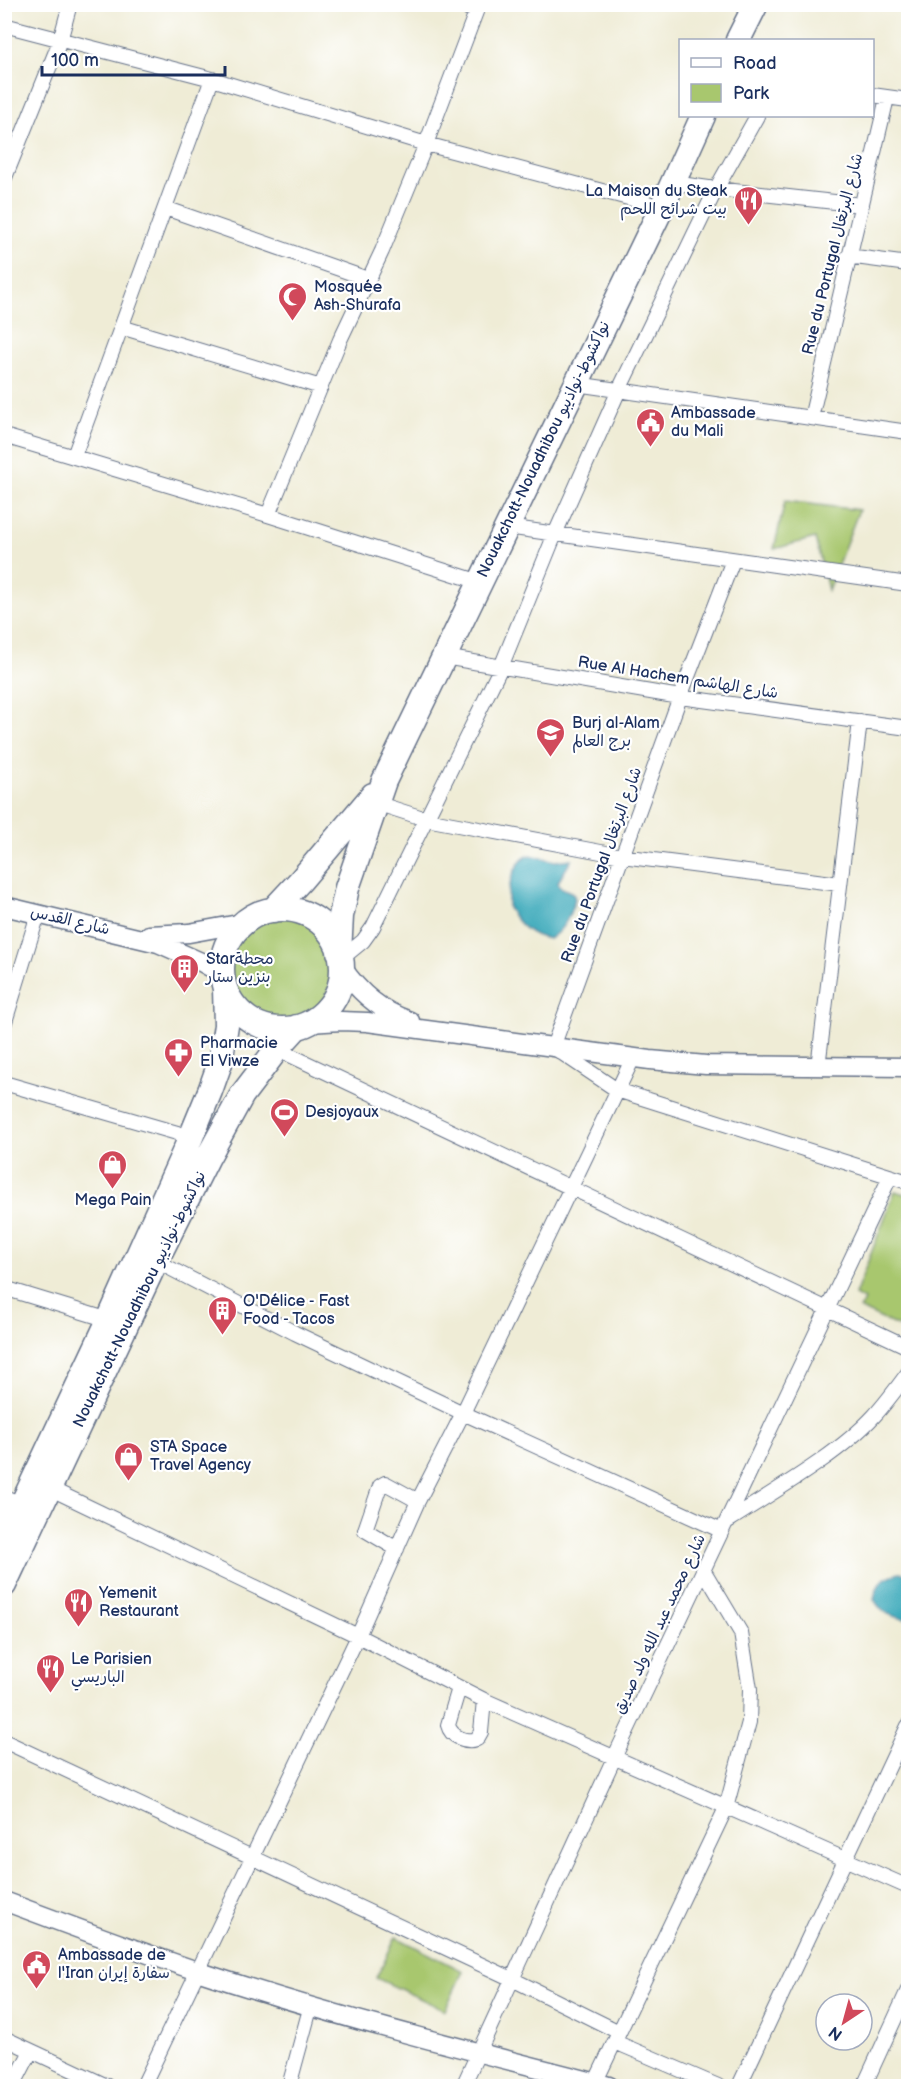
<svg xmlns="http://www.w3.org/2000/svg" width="913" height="2091" viewBox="0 0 913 2091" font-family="'Balsamiq Sans','Playpen Sans Arabic',sans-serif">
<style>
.green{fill:#a8c76e;stroke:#627b66;stroke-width:1.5}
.water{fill:#3ba9ba;stroke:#2b6c8c;stroke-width:1.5}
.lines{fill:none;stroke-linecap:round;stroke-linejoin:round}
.minor-casing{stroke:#657188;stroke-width:16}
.tertiary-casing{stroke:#657188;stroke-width:21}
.trunk-casing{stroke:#657188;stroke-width:27}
.minor{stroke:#fff;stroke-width:14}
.tertiary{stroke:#fff;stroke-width:18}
.trunk{stroke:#fff;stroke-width:24}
.labels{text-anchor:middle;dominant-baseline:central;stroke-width:4.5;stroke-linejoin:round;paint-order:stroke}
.poi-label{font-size:16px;fill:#1b2f5e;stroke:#fff;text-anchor:start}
.street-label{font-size:16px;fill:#1b2f5e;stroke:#fff}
</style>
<rect width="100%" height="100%" fill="#fff"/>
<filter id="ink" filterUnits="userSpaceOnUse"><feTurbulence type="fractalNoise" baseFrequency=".0167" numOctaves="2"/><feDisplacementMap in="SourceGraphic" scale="12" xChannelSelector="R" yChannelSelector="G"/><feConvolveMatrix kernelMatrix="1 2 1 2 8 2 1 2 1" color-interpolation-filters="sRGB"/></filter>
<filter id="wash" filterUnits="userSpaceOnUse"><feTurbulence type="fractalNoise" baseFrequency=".008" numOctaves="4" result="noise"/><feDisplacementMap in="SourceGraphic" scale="24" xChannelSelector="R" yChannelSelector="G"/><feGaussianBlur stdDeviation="1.35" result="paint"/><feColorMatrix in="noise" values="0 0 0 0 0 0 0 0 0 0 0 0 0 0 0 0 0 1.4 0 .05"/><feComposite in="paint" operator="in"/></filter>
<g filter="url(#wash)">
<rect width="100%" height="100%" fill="#efecd6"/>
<path class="green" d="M785,501L859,510L828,590L815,538L774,549Z
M225 967a55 55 0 1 1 110 0a55 55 0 1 1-110 0Z
M895,1191L908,1195V1324L906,1330L860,1309L864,1300L855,1295Z
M396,1937L463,1971L445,2010L376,1978Z"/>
<path class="water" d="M530,855L556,861L572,859L558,882L560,887L573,893L575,899C569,917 565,929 549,939C529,936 518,924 508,908C507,891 512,862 530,855Z
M900,1573L908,1574V1619C893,1618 881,1613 874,1599C877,1583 884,1576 900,1573Z"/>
</g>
<g filter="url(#ink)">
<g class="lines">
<defs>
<path id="minor" d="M456,4L476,11
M4,25L212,79L426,144L662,207
M872,95L908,100
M4,180L60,41L70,4
M673,183L716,189L862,205
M165,208L368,279
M848,256L908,264
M121,327L321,387
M576,384L908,432
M811,418L887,98
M4,436L268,515L480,582
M74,456L212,79
M268,515L340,340L382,251L426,144L479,4
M507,527L908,584
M733,560L680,697L553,1047L617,1090L908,1182
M444,657L680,697L908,728
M376,803L426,819L622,856L840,884
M341,959L363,941L373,927L501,667L555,534L619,390L716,189L757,116
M4,1025L38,914
M277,1049L908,1347
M818,1067L860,721
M4,1083L191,1137
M156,1261L295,1333L463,1413L722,1531
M4,1288L109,1320
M49,1488L358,1636L484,1700L908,1887
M4,1497L23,1504
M728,1521C774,1491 837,1456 874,1416C886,1403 897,1388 908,1373
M397,1549L365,1530L380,1486L385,1483L418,1501
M459,1688L448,1725C451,1737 466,1743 477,1739L481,1732L484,1700
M4,1741L512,1979L619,2032
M4,2038L107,2086
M615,2042L718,2086
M595,2083L726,1808L749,1722L750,1689L741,1633L704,1571
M13,2086L31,2051
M143,2086L358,1636L418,1501L463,1413L633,1058
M289,2086L311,2005
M463,2086L614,1758L890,1177
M739,2086L908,1726
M864,2086L908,1990"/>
<path id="tertiary" d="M4,906L158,943L201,962L222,974
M149,935L189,933L244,923
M342,967C359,993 380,1011 410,1021
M309,1023L341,1021L367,1022L650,1060L706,1065L908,1067
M4,1901C68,1925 132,1949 197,1971C332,2016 471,2051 609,2086"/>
<path id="trunk" d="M738,40L756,4
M222 969a60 60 0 1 1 120 0a60 60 0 1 1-120 0Z
M273,910L301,880L373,795
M339,952L341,916L347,888L384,781L662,207L703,116
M4,1543L109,1320L191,1137L210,1091L220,1063L226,1025L225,989
M4,1585L156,1261L208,1157L242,1095L277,1049L297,1027"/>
</defs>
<use href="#minor" class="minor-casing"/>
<use href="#tertiary" class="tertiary-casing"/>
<use href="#trunk" class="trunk-casing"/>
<use href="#minor" class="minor"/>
<use href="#tertiary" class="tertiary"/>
<use href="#trunk" class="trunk"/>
</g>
</g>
<defs>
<symbol id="restaurant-pin" viewBox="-11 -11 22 30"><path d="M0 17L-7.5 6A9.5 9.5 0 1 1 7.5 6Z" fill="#d1495b" stroke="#fff"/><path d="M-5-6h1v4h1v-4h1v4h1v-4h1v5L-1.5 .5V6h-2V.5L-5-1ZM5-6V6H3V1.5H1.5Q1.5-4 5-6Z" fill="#fff"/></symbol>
<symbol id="mosque-pin" viewBox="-11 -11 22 30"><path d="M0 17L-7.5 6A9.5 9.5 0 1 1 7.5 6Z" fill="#d1495b" stroke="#fff"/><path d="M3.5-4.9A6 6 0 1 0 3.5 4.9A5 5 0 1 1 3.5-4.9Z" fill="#fff"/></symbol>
<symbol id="civic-pin" viewBox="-11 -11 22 30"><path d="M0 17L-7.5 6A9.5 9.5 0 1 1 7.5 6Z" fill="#d1495b" stroke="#fff"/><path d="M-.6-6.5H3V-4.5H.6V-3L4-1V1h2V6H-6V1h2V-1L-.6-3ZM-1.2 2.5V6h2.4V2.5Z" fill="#fff"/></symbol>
<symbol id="school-pin" viewBox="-11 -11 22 30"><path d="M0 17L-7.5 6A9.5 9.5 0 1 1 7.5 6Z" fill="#d1495b" stroke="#fff"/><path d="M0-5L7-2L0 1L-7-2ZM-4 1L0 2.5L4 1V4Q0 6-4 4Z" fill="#fff"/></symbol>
<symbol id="building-pin" viewBox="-11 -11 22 30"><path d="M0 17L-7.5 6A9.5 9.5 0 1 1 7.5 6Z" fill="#d1495b" stroke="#fff"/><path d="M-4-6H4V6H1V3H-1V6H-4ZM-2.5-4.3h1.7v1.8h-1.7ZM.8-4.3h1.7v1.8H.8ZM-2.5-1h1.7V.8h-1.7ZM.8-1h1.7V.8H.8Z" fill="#fff"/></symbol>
<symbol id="pharmacy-pin" viewBox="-11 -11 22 30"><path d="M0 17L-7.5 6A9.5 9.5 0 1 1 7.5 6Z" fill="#d1495b" stroke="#fff"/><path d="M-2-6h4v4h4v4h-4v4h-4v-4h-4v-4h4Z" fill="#fff"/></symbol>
<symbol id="stadium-pin" viewBox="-11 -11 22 30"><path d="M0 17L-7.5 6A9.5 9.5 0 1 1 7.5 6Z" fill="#d1495b" stroke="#fff"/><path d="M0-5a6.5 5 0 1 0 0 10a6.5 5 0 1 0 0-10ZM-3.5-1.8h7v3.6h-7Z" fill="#fff"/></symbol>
<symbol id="shop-pin" viewBox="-11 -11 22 30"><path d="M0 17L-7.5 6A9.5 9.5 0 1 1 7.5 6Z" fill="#d1495b" stroke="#fff"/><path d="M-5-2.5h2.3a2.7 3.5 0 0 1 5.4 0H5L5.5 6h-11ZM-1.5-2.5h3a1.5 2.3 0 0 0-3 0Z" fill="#fff"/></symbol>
</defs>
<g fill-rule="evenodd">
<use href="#restaurant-pin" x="732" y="184" width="33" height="45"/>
<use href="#mosque-pin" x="276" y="280" width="33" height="45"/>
<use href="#civic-pin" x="634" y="406" width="33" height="45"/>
<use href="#school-pin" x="534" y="716" width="33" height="45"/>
<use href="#building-pin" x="168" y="952" width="33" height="45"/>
<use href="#pharmacy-pin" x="162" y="1036" width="33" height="45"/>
<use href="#stadium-pin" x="268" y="1096" width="33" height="45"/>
<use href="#shop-pin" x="96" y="1148" width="33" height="45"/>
<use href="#building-pin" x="206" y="1294" width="33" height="45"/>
<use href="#shop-pin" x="112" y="1440" width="33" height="45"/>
<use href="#restaurant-pin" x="62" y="1586" width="33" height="45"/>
<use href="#restaurant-pin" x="34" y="1652" width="33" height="45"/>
<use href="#civic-pin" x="20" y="1948" width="33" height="45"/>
</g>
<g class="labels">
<g class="poi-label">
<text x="727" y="191" text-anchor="end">La Maison du Steak<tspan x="727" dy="18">بيت شرائح اللحم</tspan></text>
<text x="314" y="287">Mosquée<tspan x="314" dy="18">Ash-Shurafa</tspan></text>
<text x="671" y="413">Ambassade<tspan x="671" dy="18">du Mali</tspan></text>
<text x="572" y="723">Burj al-Alam<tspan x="572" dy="18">برج العالم</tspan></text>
<text x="206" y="959">Starمحطة<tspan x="206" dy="18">بنزين ستار</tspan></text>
<text x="200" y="1043">Pharmacie<tspan x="200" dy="18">El Viwze</tspan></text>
<text x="305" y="1112">Desjoyaux</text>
<text x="113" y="1200" text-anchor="middle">Mega Pain</text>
<text x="243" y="1301">O'Délice - Fast<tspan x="243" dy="18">Food - Tacos</tspan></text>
<text x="150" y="1447">STA Space<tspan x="150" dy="18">Travel Agency</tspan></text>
<text x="99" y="1593">Yemenit<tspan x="99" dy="18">Restaurant</tspan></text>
<text x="71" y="1659">Le Parisien<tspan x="71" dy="18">الباريسي</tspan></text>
<text x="58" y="1955">Ambassade de<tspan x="58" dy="18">l'Iran سفارة إيران</tspan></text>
</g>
<g class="street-label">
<text transform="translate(833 254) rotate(-76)">Rue du Portugal شارع البرتغال</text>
<text transform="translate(544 449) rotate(-64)">Nouakchott-Nouadhibou نواكشوط-نواذيبو</text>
<text transform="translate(678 678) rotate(9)">Rue Al Hachem شارع الهاشم</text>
<text transform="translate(602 865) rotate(-70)">Rue du Portugal شارع البرتغال</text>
<text transform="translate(70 921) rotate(13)">شارع القدس</text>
<text transform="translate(140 1299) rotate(-64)">Nouakchott-Nouadhibou نواكشوط-نواذيبو</text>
<text transform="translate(660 1624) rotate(-65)">شارع محمد عبد الله ولد صديق</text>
</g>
</g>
<rect width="913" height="2091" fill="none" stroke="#fff" stroke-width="24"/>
<rect x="679" y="39" width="195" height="78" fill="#ffffff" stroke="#a4acbf" stroke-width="1.5"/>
<rect x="691" y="58" width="30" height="9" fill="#ffffff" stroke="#a4acbf" stroke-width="1.5"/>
<text x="733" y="69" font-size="18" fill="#1b2f5e">Road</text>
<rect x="691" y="84" width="30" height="18" fill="#a8c76e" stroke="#a4acbf" stroke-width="1.5"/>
<text x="733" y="99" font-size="18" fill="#1b2f5e">Park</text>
<g transform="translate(844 2022) rotate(216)"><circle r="28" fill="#ffffff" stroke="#a4acbf" stroke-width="1.5"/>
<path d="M0-4.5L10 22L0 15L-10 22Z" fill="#d1495b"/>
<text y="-9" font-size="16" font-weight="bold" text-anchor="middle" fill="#1b2f5e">N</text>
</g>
<path d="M42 66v9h183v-9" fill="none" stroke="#1b2f5e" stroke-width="3"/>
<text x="51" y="66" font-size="18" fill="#1b2f5e" stroke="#ffffff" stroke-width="4.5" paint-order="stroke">100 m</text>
</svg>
